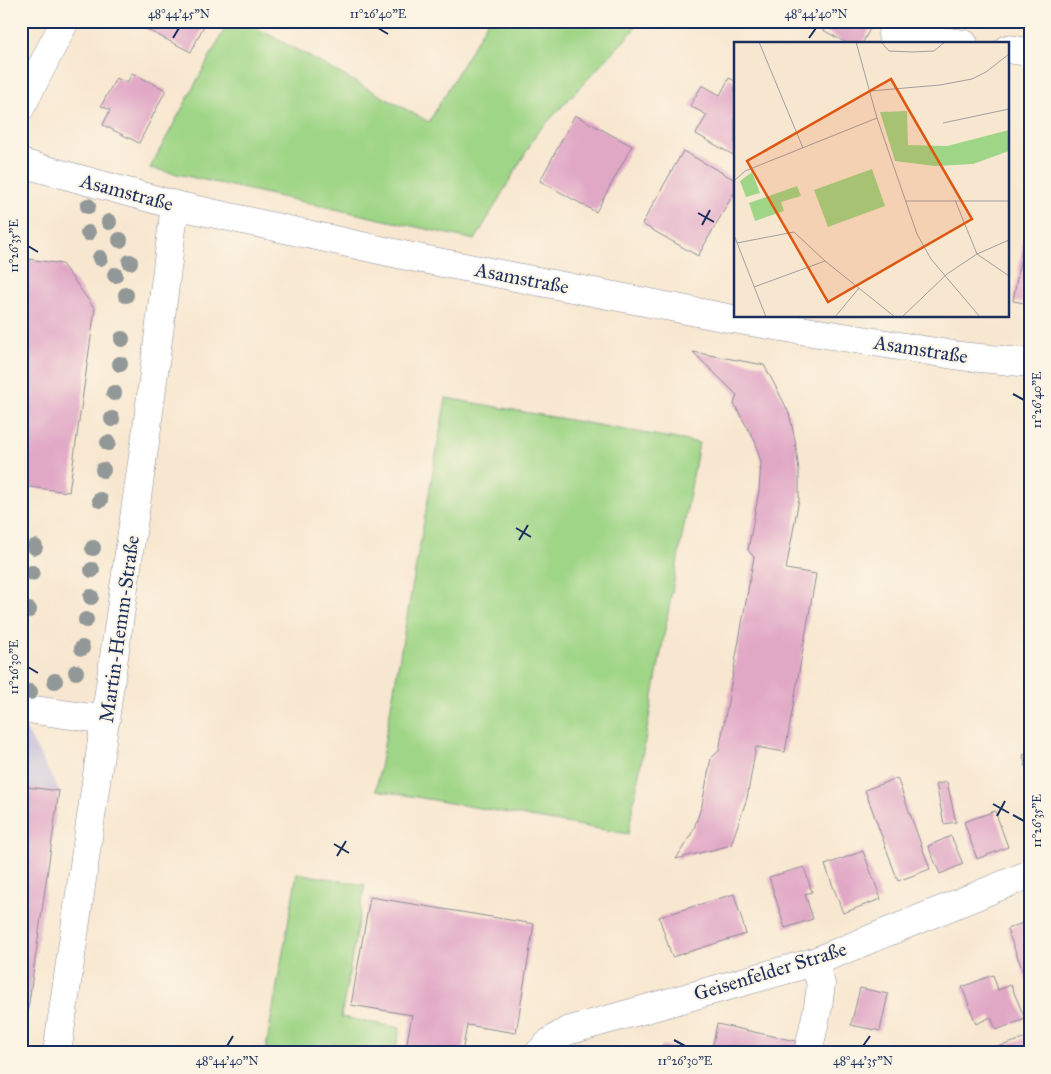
<svg xmlns="http://www.w3.org/2000/svg" width="1051" height="1074" viewBox="0 0 1051 1074" font-family="'IM FELL Great Primer',serif">
<style>
.industrial{fill:#c6c0d9}
.green{fill:#9fd586;stroke:#5d8272}
.building{fill:#e1a8c6}
.lines{fill:none;stroke-linecap:round;stroke-linejoin:round}
.minor-casing{stroke:#8a8b97;stroke-width:29}
.minor{stroke:#fff;stroke-width:28}
.tree{fill:#919897}
.ticks{fill:none;stroke:#1b2f5e;stroke-width:2}
.labels{text-anchor:middle;dominant-baseline:central;stroke-width:4;stroke-linejoin:round;paint-order:stroke}
.street-label{font-size:20px;fill:#1b2f5e;stroke:#fcf5e5}
.inset-road{fill:none;stroke:#a09da2;stroke-width:1}
.view{fill:#de5710;fill-opacity:0.15;stroke:#de5710;stroke-width:2.5}
.inset-edge{fill:none;stroke:#1b2f5e;stroke-width:2.5}
.neatline{fill:none;stroke:#1b2f5e;stroke-width:2}
.ticks-label{font-size:12px;text-anchor:middle;fill:#1b2f5e}
</style>
<rect width="100%" height="100%" fill="#fcf5e5"/>
<filter id="ink" filterUnits="userSpaceOnUse"><feTurbulence type="fractalNoise" baseFrequency=".02" numOctaves="2"/><feDisplacementMap in="SourceGraphic" scale="10" xChannelSelector="R" yChannelSelector="G"/><feConvolveMatrix kernelMatrix="1 2 1 2 8 2 1 2 1" color-interpolation-filters="sRGB"/></filter>
<filter id="wash" filterUnits="userSpaceOnUse"><feTurbulence type="fractalNoise" baseFrequency=".0096" numOctaves="4" result="noise"/><feDisplacementMap in="SourceGraphic" scale="20" xChannelSelector="R" yChannelSelector="G"/><feGaussianBlur stdDeviation="1.12" result="paint"/><feColorMatrix in="noise" values="0 0 0 0 0 0 0 0 0 0 0 0 0 0 0 0 0 1.4 0 .05"/><feComposite in="paint" operator="in"/></filter>
<g filter="url(#wash)">
<rect width="100%" height="100%" fill="#f8e7d0"/>
<path class="industrial" d="M21,728L26,729L59,791L22,1053Z"/>
<path class="green" d="M229,21H244L429,122L488,21H638L632,32L537,133L475,240L150,168Z
M446,398L699,443L628,834L376,790Z
M297,873L365,885L341,1017L400,1028L395,1053H265Z"/>
<g id="blocks">
<path class="building" d="M137,21H206L191,52L136,24Z
M821,21H874L862,44H848L818,27Z
M132,73L166,90L139,143L103,125L110,110L101,106L116,78L127,83Z
M729,78L735,81V156L696,134L707,115L690,106L702,85L720,95Z
M575,115L632,146L596,212L540,181Z
M683,151L735,180V191L698,256L642,224Z
M1029,210H1030V304L1013,301Z
M21,258L62,264L95,309L69,492L21,486Z
M693,352L764,365L778,391L789,413L795,440L799,471V499L786,569L816,574L785,752L756,747L747,798L731,845L676,859L693,831L702,805L711,758L719,751L754,557L748,550L759,491L761,462L755,441L734,404L737,395Z
M21,736L25,737L22,755H21Z
M1030,753V779H1029L1023,755Z
M897,778L930,869L898,881L865,790Z
M947,782L956,822L944,824L936,784Z
M21,786L59,791L22,1051H21Z
M995,811L1008,847L977,859L964,822Z
M951,836L963,864L940,874L928,846Z
M863,851L881,899L843,913L825,865Z
M804,867L812,892L805,894L813,919L785,928L769,877Z
M734,894L746,934L672,957L659,917Z
M370,897L534,924L516,1033L467,1025L462,1053H405L412,1015L351,1005Z
M1030,920V981L1027,982L1007,929Z
M993,975L998,990L1011,985L1025,1019L996,1030L991,1017L976,1024L962,987Z
M860,988L888,994L880,1031L851,1025Z
M717,1024L800,1042L798,1053H735L712,1048Z
M1030,1037V1053H981V1052Z
M662,1045L694,1052V1053H660Z"/>
</g>
</g>
<g filter="url(#ink)">
<use href="#blocks" fill-opacity="0" stroke="#8a8b97" stroke-width="1"/>
<g class="lines">
<defs>
<path id="minor" d="M892,35L964,44
M1007,49L1030,52
M21,107L65,21
M21,163L175,205L412,257L733,319L960,356L1030,363
M21,708L106,720
M57,1053L147,428L175,205
M539,1053L551,1041L567,1031L814,962L1030,874
M808,1053L818,1007L821,984L814,962"/>
</defs>
<use href="#minor" class="minor-casing"/>
<use href="#minor" class="minor"/>
</g>
<g class="tree">
<circle cx="88" cy="206" r="8"/>
<circle cx="109" cy="222" r="8"/>
<circle cx="88" cy="233" r="8"/>
<circle cx="120" cy="240" r="8"/>
<circle cx="100" cy="258" r="8"/>
<circle cx="130" cy="262" r="8"/>
<circle cx="115" cy="275" r="8"/>
<circle cx="126" cy="295" r="8"/>
<circle cx="122" cy="339" r="8"/>
<circle cx="120" cy="364" r="8"/>
<circle cx="114" cy="393" r="8"/>
<circle cx="112" cy="419" r="8"/>
<circle cx="108" cy="443" r="8"/>
<circle cx="103" cy="470" r="8"/>
<circle cx="100" cy="500" r="8"/>
<circle cx="35" cy="547" r="8"/>
<circle cx="93" cy="548" r="8"/>
<circle cx="92" cy="570" r="8"/>
<circle cx="32" cy="573" r="8"/>
<circle cx="91" cy="597" r="8"/>
<circle cx="29" cy="610" r="8"/>
<circle cx="86" cy="620" r="8"/>
<circle cx="82" cy="648" r="8"/>
<circle cx="76" cy="672" r="8"/>
<circle cx="55" cy="681" r="8"/>
<circle cx="30" cy="692" r="8"/>
</g>
</g>
<path class="ticks" d="M378,28L388,34M173,38L179,28M809,38L816,28M698,213L714,222M702,225L710,210M28,246L38,252M1013,394L1024,400M516,528L531,537M519,540L528,525M28,667L38,673M993,804L1009,813M1013,815L1024,821M997,816L1005,801M334,844L349,853M337,856L346,841M674,1040L685,1046M227,1046L233,1036M863,1046L870,1036"/>
<g class="labels">
<g class="street-label">
<text transform="translate(127 192) rotate(15)">Asamstraße</text>
<text transform="translate(522 278) rotate(11)">Asamstraße</text>
<text transform="translate(921 349) rotate(9)">Asamstraße</text>
<text transform="translate(119 629) rotate(-82)">Martin-Hemm-Straße</text>
<text transform="translate(770 971) rotate(-17)">Geisenfelder Straße</text>
</g>
</g>
<g transform="translate(734 42)">
<rect width="275" height="275" fill="#f8e7d0"/>
<path d="M173,69L174,103L213,104L275,88V109L239,122L201,124L161,119L146,70ZM138,127L151,164L94,185L80,148ZM18,130L26,151L12,155L6,139ZM63,144L67,154L47,160L50,169L21,179L15,161Z" fill="#9fd586"/>
<path class="inset-road" d="M25,0L69,106M122,0L143,76L183,192L197,217L246,275M147,0L155,9L179,10L200,9L211,0M136,49L206,43L238,37L252,30L275,12M209,81L275,67M0,139L11,129L143,76M221,158L243,212L275,234M171,159H275M0,193L32,275M3,201L60,190L91,219L161,275M20,245L91,219M101,275L125,246M168,275L213,232L243,212L275,198"/>
<path class="view" d="M157,37L238,177L94,260L13,119Z"/>
<rect width="275" height="275" class="inset-edge"/>
</g>
<rect width="1051" height="1074" fill="none" stroke="#fcf5e5" stroke-width="55"/>
<rect x="28" y="28" width="996" height="1018" class="neatline"/>
<g class="ticks-label">
<text x="179" y="18">48°44'45"N</text>
<text x="378" y="18">11°26'40"E</text>
<text x="816" y="18">48°44'40"N</text>
<text transform="translate(14 246) rotate(-90)" y="4">11°26'35"E</text>
<text transform="translate(1037 400) rotate(-90)" y="4">11°26'40"E</text>
<text transform="translate(14 667) rotate(-90)" y="4">11°26'30"E</text>
<text transform="translate(1037 821) rotate(-90)" y="4">11°26'35"E</text>
<text x="227" y="1065">48°44'40"N</text>
<text x="685" y="1065">11°26'30"E</text>
<text x="863" y="1065">48°44'35"N</text>
</g>
</svg>
